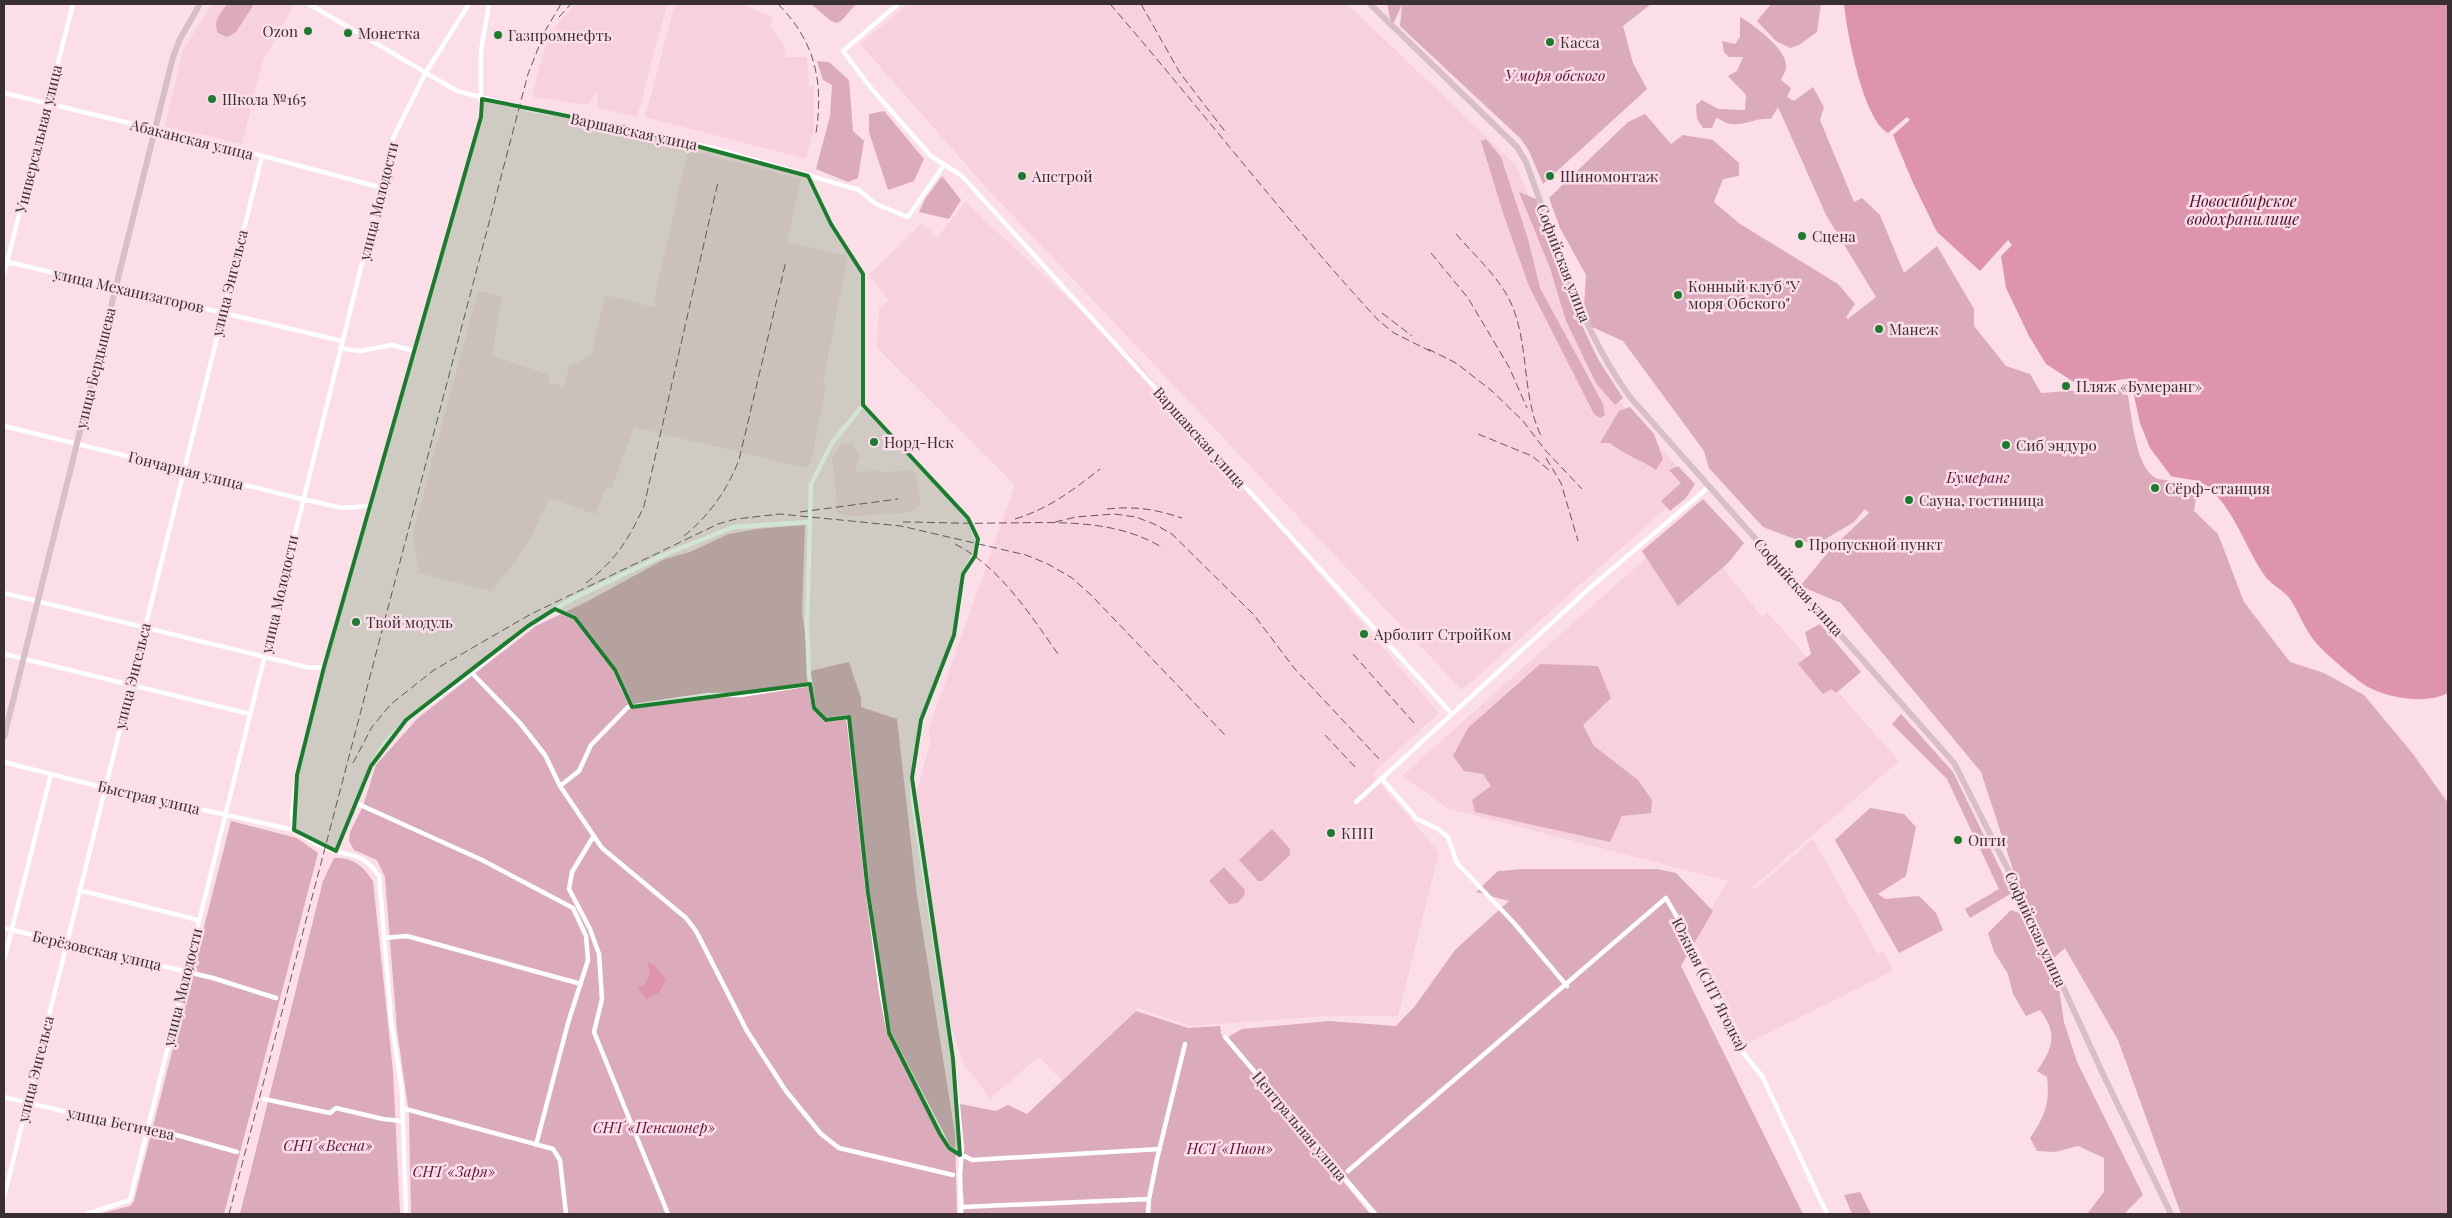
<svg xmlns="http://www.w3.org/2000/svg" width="2452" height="1218" viewBox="0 0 2452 1218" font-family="'Playfair Display',serif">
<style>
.built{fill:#f8d1de}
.green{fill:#dbaabb}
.water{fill:#de93af}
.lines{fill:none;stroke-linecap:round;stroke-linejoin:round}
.street{stroke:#fff;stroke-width:4.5}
.secondary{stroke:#d7bec7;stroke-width:6}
.rail{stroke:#66565c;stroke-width:1;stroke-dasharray:8 4;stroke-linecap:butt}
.marked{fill:#1c7c2e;fill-opacity:0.2;stroke:#1c7c2e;stroke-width:4;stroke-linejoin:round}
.poi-dot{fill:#1c7c2e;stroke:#fcdee8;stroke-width:2}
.labels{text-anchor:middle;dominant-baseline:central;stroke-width:5;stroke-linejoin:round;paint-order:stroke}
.poi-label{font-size:15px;fill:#392e32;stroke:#fcdee8;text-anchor:start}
.park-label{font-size:15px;font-style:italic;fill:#640c3a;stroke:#fcdee8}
.street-label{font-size:15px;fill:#392e32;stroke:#fcdee8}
.water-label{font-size:16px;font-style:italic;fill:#500e2e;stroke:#fcdee8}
</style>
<rect width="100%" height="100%" fill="#fcdee8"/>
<path class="built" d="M212,4H294L262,63L242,144L165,126L183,50Z
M574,4H667L637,117L597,108V90L589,105L532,97L545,47L554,29Z
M675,4H740L773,17L770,26L786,48L784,57H807L809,86H814V128L806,159L645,117Z
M908,4H1347L1516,165L1596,362L1623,406L1693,484L1462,690L983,184L860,44Z
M688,150L801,179L787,242L848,256L823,382L826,388L811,461L806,468L634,427L611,489L606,488L595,514L549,498L528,544L492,591L419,573L413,533L478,291L502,296L492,356L549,375L548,382L564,387L569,366L591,356L605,295L656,308L655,296Z
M965,202L1140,365L1439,713L1372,774L1439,852L1398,1016H1329L1190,1026L1138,1008L1062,1081L1039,1057L989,1099L977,1080L964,1066L949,1019L917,791L930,743L929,728L1015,485L877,348L879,308L889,300L869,275L922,223L937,238Z
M852,443L860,456L856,465V470L860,472L878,470V473L912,470L916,475L921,504L918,508L911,512L854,516L838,514L832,458L842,444Z
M1686,522L1762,617L1768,613L1899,761L1751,888L1756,889L1813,839L1878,954L1884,951L1893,971L1746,1044L1693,938L1728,881L1449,809L1402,776Z"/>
<path class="green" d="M227,4H254L236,32L227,37L218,33C212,22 221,13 227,4Z
M811,4H856L842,20L837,23L831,21Z
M1387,4H1651L1623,26L1633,63L1647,89L1543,184L1529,151L1521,139L1400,26L1402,4L1392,27Z
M1771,4H1821L1817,32L1799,45L1790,48L1776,41L1757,21Z
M1740,17C1754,25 1785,48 1786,65C1787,70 1783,75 1781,80L1791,88L1787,97L1794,101L1813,87L1824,107L1820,120L1854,202L1862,198L1880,215L1904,273L1937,246L1974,309V326L2006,366L2030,374L2041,393L2111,388L2127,391C2132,413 2134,463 2154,477C2158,480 2167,480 2173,481L2175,485L2197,492L2194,511L2218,534L2244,602L2290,662L2324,673L2364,695L2413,754L2448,803V1214H2181L2118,1040L2065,948L2047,964L2059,988L2064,1022L2077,1062L2143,1195L2124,1214H2087L2104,1192V1158L2078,1146L2055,1152L2037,1151L2030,1138C2045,1116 2050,1104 2047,1077L2037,1071C2053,1048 2058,1034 2040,1010L2026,1016L2013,994L2008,974L1994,952L1988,933L2011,910L2024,915L2035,937L1981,772L1841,603L1800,586L1831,549L1869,513L1865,509L1854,522L1817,544L1795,539L1763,527L1709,468L1704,451L1623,341L1583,323L1586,275L1560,228L1549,198L1628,122L1645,114L1671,144L1683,135L1713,140L1739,163V176L1723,179L1714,202L1740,224L1838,284L1855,304L1846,317L1848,319L1876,297L1826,215L1778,107L1771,119C1757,117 1745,126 1731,124C1725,124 1722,119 1716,118L1712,128H1703L1697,119L1696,105L1702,100L1718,109L1745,110L1746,95L1728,76L1737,71L1743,57H1729L1724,52L1722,41L1735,44L1740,37Z
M817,61L829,62L849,80L853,131L864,141L858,178L848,182L816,169L830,116L832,85L823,80Z
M884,111L924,159L914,181L888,190L869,132V114Z
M1486,139L1501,157L1528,239L1540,288L1603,404L1605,415L1600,418L1594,414L1529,286L1504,216L1481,141Z
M942,176L961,200L949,219L919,212L925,199Z
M1519,192L1536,199L1577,315L1598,359L1623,398L1615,405L1596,383L1566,321L1550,268Z
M1630,407L1654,434L1663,459L1656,470C1641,460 1623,454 1610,443H1600L1619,411Z
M1678,466L1695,484L1686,498L1670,511L1661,501L1681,483L1669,470Z
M1703,499L1744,543L1729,562L1678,606L1642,551Z
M805,525L802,612L810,671L849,662L861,698V707L897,719L917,896L955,1134L957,1214H411L409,1114L397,1030L385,877L377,860L354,850L349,841L350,832L363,806L376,765L418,718L536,626L588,601L665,559L690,552L729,534L757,529Z
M1820,624L1861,672L1836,693L1831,689L1823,694L1798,664L1811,654L1805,632Z
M1540,664L1598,666L1611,698L1583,725L1594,746L1638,780L1652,800L1651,813L1622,816L1610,842L1475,812L1472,800L1491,786L1483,774L1464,771L1453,756L1468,728Z
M1901,714L1953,772L2012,893L1970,918L1965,909L1999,889L1947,779L1892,724Z
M1870,808L1904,814L1916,827L1906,876L1878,894L1885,899L1919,896L1936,913L1943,930L1899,953L1835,840Z
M231,821L297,838L318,853L224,1214H99L130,1206L134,1201Z
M1272,829L1290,849V855L1262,881H1258L1239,860Z
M334,858C353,857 363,866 373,881L393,1072L400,1214H240L323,881Z
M1224,867L1245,890L1244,896L1237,903L1229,904L1209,881Z
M1525,869H1657L1676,873L1713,911L1681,966L1803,1214H1378L1228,1037L1242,1029L1329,1021L1396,1026L1415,1006L1455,950L1509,901L1476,892L1498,871Z
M1136,1011L1188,1028L1220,1026L1221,1034L1370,1214H963C966,1196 960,1181 961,1163C962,1143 962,1124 960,1104L996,1111L1008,1105L1027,1114Z
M1860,1192L1871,1214H1852L1844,1195Z"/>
<path class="water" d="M1844,4H2448V693C2427,704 2392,699 2370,688C2358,682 2327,655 2317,644C2305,630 2301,617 2292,602C2286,591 2272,586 2265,576C2244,546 2235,510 2207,486C2200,479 2181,479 2171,476L2150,448L2140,423L2131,382L2125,379L2080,386L2046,364L2029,336L2006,288L2001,256L2012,245L2008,240L1980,271L1937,232L1913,183L1893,135L1910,120L1907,117L1888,133C1863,119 1847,33 1844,4Z
M647,962L653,964L666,980L659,993L646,999L638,988L645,984L650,974Z"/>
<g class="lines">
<path class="street" d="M309,4L457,91L535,111L577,117L717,149L859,190L876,204L908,217L944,165
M898,4L843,51L870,87L931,156L962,176L1452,714
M4,93L237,149L379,187
M808,176L831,224L863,274V405L832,443L811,484L807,625L809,676L814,708L826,720L847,717L849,722L868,893L881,991L889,1033L949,1148L972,1160L1160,1149
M4,261L342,341
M4,274L73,4
M340,348L360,351L392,345L414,351
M863,405L968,518L979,545L963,574L954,635L921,720L912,778L913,801L953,1059L962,1148L960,1175L961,1214
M4,426L302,499L342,508L369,506
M4,593L310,668L324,667
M555,609L575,618L615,670L632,707
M4,654L250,714
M471,672L520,723L545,755L560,786L602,848L686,918L696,931L747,1031L786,1091L821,1134L839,1148L953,1175
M4,762L105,788L294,830
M1381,778L1417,819L1438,829L1448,837L1457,863L1514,923L1567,986
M560,786L579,771L591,745L628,707L708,695H741L810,684
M1356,802L1592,586L1710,486
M356,803L482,860L573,908L586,936L588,960L568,1023L536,1145
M593,837L572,872L569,889L590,929L599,954L602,999L594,1032L668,1214
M336,851L371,766L384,745L406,720L468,675L528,626L572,599L666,554L733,527L810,522
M79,890L198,920
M4,928L213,978L276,998
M384,938L407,936L581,984
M4,960L51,774
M1225,1037L1375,1214
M4,1097L146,1131L173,1134L237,1152
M264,1099L330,1113L336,1108L383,1119L402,1121
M402,1108L553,1149L560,1160L566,1214
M1348,1171L1666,898L1689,938L1740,1049L1762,1076L1827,1214
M4,1197L262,156
M962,1207L1149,1199
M87,1214L130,1200L393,138L426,72L469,4
M406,1214L402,1091L391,1019L379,876C362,851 350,857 325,848C314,844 304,836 294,830L292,815L297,775L324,667L481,117V51L489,4
M1148,1214L1149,1199L1157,1159L1185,1044"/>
<path class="secondary" d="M1370,4L1517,147L1526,162C1556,243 1579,327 1630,397L1954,763L2022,897L2102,1072L2171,1214
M4,737L173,57L180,39L200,4"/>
<path class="rail" d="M778,4C815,41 824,82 816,133
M1110,4C1200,108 1284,218 1378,320L1394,333L1432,352
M1141,4L1180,73L1227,134
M559,17L571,4
M1456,234C1475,256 1499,277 1511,303C1530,346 1521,396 1542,438
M1431,253L1468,298L1509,367L1527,408
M1382,313L1412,336
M1428,349L1456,363L1492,391L1523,421L1545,450L1582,489
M1478,434L1532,456L1549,470
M1546,458L1561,483L1578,541
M1107,509C1136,506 1154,509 1182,518
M800,512L898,499
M1015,519C1048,509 1072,491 1100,469
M903,522C933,522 964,524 995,523C1051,523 1113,517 1163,548
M1055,522L1076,517L1114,514L1136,517L1154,524L1172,534L1254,615L1294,668L1381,761
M684,536C710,515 727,490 739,460L786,261
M955,544C1000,567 1029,613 1058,654
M586,583C616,560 629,539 644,506L718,182
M1353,654L1414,723
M1325,735L1357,769
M353,763L372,727L391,704L434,670L531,614L718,524L736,519L780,514L901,526L1026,555L1048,564L1072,578L1091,595L1226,736
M229,1214L528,74L545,31L561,4"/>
</g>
<path class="marked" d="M482,99L633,129L808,176L831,224L863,274V405L968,518L978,539L975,556L963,574L954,635L921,720L912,778L953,1059L960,1155L949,1148L940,1134L889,1033L868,893L849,717L826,720L814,708L810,684L632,707L615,670L575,618L555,609L528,626L406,720L371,766L336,851L294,830L297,775L324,667L481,117Z"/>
<g class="poi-dot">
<circle cx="308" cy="31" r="5"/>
<circle cx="348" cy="33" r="5"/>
<circle cx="498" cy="35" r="5"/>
<circle cx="1550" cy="42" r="5"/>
<circle cx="212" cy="99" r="5"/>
<circle cx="1022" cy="176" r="5"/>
<circle cx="1550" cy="176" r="5"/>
<circle cx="1802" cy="236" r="5"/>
<circle cx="1678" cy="295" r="5"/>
<circle cx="1879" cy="329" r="5"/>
<circle cx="2066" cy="386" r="5"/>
<circle cx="874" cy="442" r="5"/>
<circle cx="2006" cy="445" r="5"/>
<circle cx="2155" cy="488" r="5"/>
<circle cx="1909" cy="500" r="5"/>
<circle cx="1799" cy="544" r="5"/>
<circle cx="356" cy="622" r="5"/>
<circle cx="1364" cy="634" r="5"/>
<circle cx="1331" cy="833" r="5"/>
<circle cx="1958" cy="840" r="5"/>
</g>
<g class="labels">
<g class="poi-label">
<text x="298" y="31" text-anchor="end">Ozon</text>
<text x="358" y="33">Монетка</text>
<text x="508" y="35">Газпромнефть</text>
<text x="1560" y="42">Касса</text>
<text x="222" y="99">Школа №165</text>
<text x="1032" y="176">Апстрой</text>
<text x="1560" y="176">Шиномонтаж</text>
<text x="1812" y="236">Сцена</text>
<text x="1688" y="286">Конный клуб "У<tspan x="1688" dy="17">моря Обского"</tspan></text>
<text x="1889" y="329">Манеж</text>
<text x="2076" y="386">Пляж «Бумеранг»</text>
<text x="884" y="442">Норд-Нск</text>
<text x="2016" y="445">Сиб эндуро</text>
<text x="2165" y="488">Сёрф-станция</text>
<text x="1919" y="500">Сауна, гостиница</text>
<text x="1809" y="544">Пропускной пункт</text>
<text x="366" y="622">Твой модуль</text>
<text x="1374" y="634">Арболит СтройКом</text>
<text x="1341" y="833">КПП</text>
<text x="1968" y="840">Опти</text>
</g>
<g class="park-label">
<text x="1555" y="75">У моря обского</text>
<text x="1978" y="477">Бумеранг</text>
<text x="654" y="1127">СНТ «Пенсионер»</text>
<text x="328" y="1145">СНТ «Весна»</text>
<text x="1230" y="1148">НСТ «Пион»</text>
<text x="454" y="1171">СНТ «Заря»</text>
</g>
<g class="street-label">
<text transform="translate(634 131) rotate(12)">Варшавская улица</text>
<text transform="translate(38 139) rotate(-76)">Универсальная улица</text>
<text transform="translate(192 139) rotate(14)">Абаканская улица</text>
<text transform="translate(378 201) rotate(-76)">улица Молодости</text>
<text transform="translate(1564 263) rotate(69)">Софийская улица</text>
<text transform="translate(229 283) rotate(-76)">улица Энгельса</text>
<text transform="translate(129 290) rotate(13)">улица Механизаторов</text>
<text transform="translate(95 368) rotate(-76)">улица Бердышева</text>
<text transform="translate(1200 437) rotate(48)">Варшавская улица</text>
<text transform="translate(186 470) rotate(14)">Гончарная улица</text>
<text transform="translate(1799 587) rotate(48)">Софийская улица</text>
<text transform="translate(279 594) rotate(-77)">улица Молодости</text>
<text transform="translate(132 676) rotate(-76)">улица Энгельса</text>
<text transform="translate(149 797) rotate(13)">Быстрая улица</text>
<text transform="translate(2036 929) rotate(65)">Софийская улица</text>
<text transform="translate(97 950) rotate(13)">Берёзовская улица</text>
<text transform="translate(1710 984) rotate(63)">Южная (СНТ Ягодка)</text>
<text transform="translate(182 987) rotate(-76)">улица Молодости</text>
<text transform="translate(35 1069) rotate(-76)">улица Энгельса</text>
<text transform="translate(121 1123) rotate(12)">улица Бегичева</text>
<text transform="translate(1300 1126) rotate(50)">Центральная улица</text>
</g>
<g class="water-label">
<text x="2243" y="200">Новосибирское<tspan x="2243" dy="18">водохранилище</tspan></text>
</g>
</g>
<rect width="2452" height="1218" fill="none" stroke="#392e32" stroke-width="10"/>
</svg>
